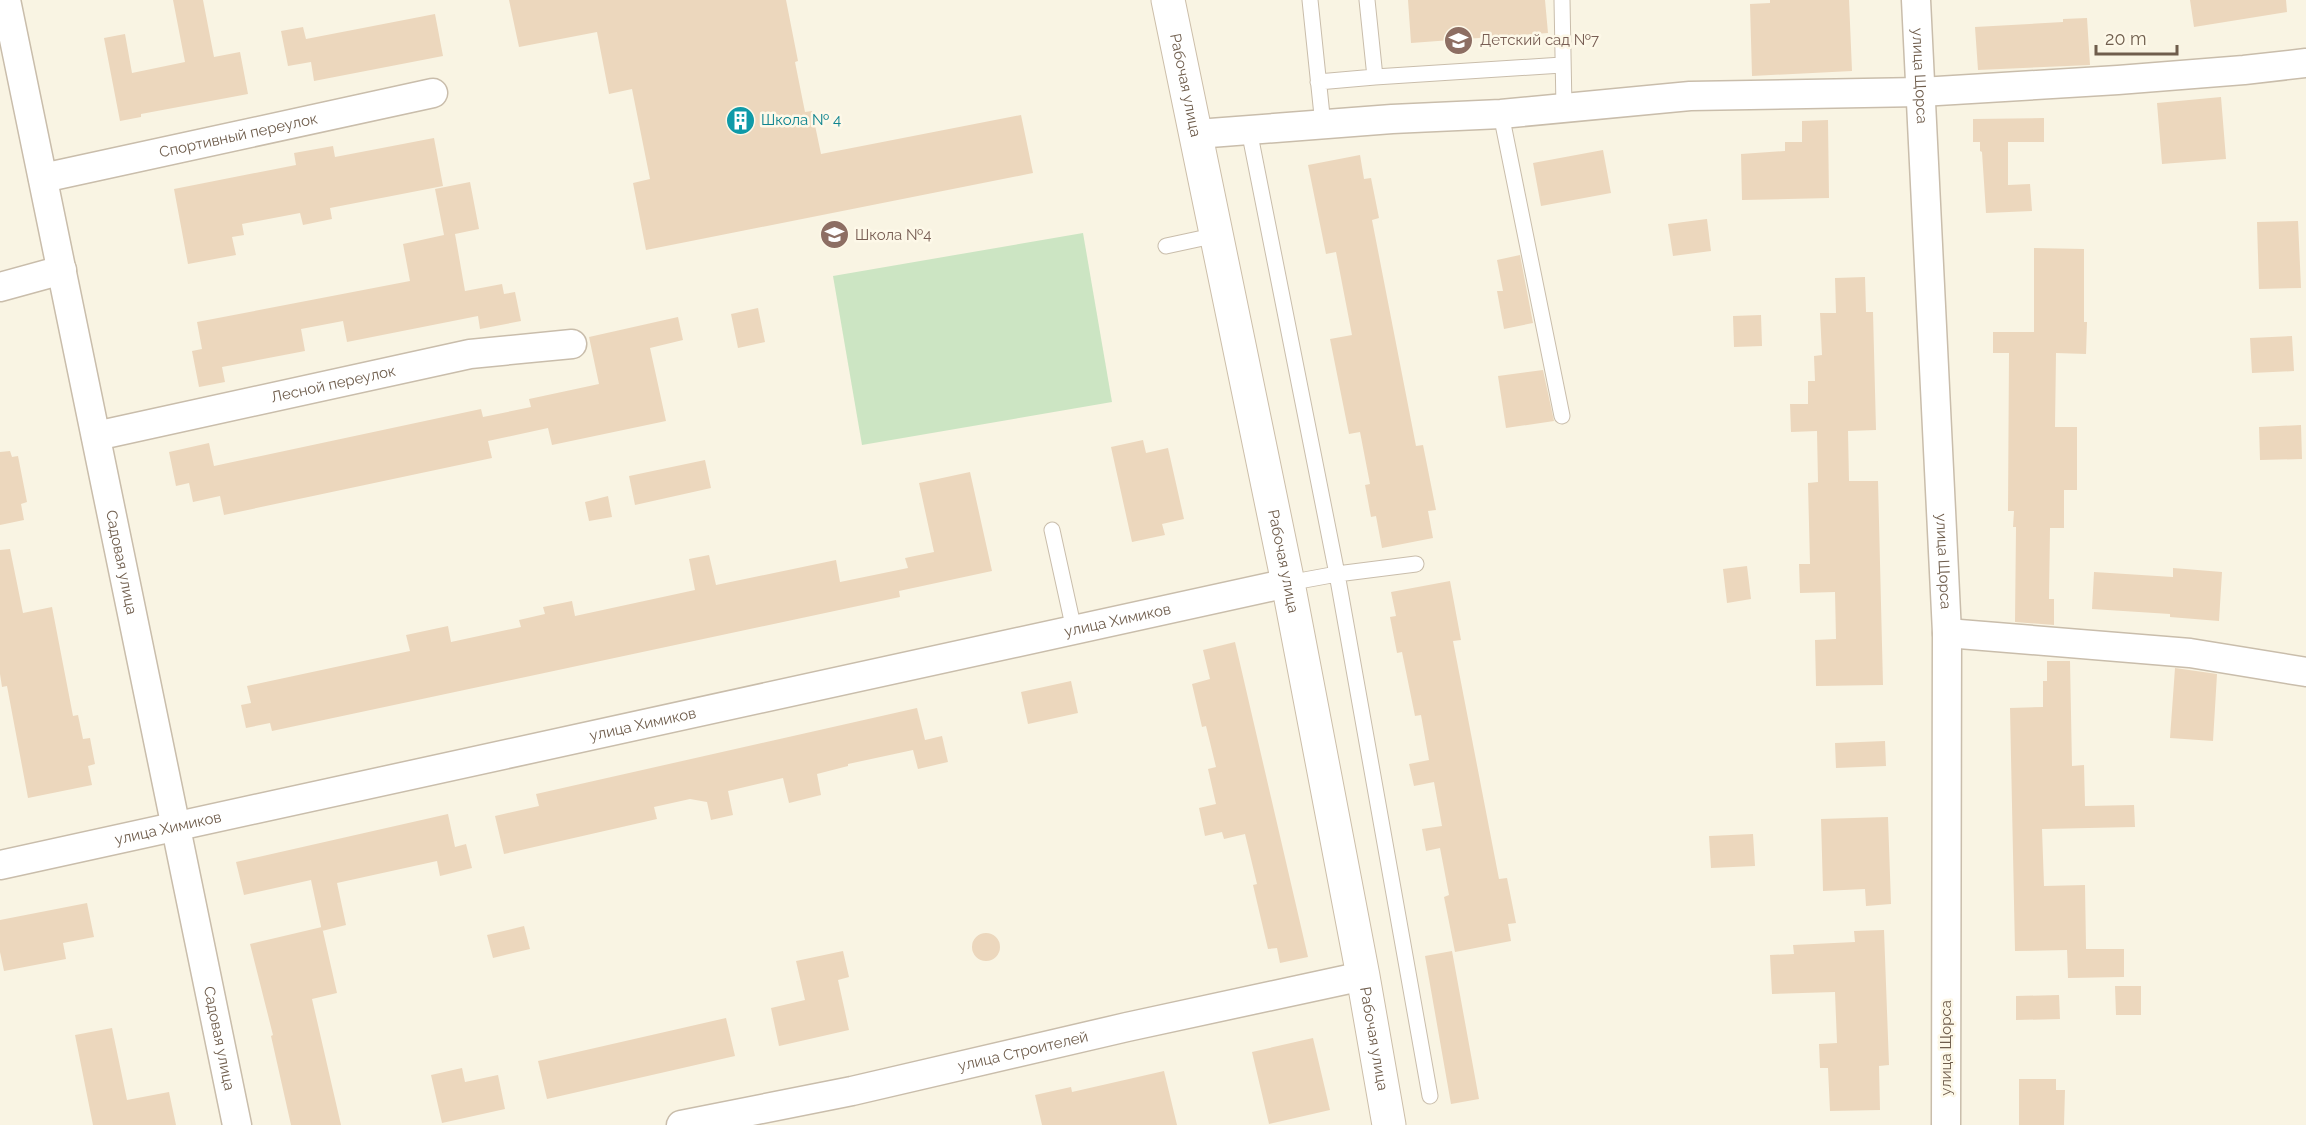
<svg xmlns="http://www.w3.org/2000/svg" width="2306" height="1125" viewBox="0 0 2306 1125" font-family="Raleway,sans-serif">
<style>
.green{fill:#cce5c3}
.building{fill:#ecd7bd}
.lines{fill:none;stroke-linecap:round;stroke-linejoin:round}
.service-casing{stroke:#c9bdab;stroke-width:17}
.minor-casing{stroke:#c9bdab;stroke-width:31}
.secondary-casing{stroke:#ccbea9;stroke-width:35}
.service{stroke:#fff;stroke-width:15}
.minor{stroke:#fff;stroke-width:28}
.secondary{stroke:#fff;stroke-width:33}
.labels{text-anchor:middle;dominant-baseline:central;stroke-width:5;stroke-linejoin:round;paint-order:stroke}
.education-label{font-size:15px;fill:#785e54;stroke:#fdf8e8;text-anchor:start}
.street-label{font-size:15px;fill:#6f5d4c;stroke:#fdf8e8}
.culture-label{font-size:15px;fill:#0d838f;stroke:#fdf8e8;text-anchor:start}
</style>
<rect width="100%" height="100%" fill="#f9f4e3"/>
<path class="green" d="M1083,233L1112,402L862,445L833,276Z"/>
<path class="building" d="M173,0H203L214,57L240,52L248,94L141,114V117L120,121L104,38L125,34L132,73L185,62Z
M509,0H786L798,61L795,62L805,112L812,111L821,154L1021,115L1033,173L646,250L633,183L650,179L632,89L609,94L597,32L519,47Z
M1408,0H1545L1548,33L1411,43Z
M1770,0H1849L1852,71L1752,76L1750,4L1770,3Z
M2190,0H2286L2287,12L2194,27Z
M435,14L443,56L314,81L311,62L288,66L281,31L303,27L306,39Z
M2087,18L2090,65L1978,70L1975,27L2063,22V19Z
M2221,97L2226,159L2162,164L2157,103Z
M2044,118V142H2008V185L2030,184L2032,211L1986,213L1982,152L1980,151V142H1973V119Z
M1828,120L1829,198L1742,200L1741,154L1785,151V142H1802V121Z
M434,138L443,186L330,208L332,219L303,225L300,213L242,224L244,235L232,237L236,255L188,264L174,189L296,165L294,153L333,146L335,157Z
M1603,150L1611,193L1541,206L1533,163Z
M1360,155L1364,179L1371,178L1379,218L1372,220L1416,446L1423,445L1436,510L1428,511L1433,538L1382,548L1376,516L1371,517L1365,485L1370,484L1360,432L1349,434L1330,339L1352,335L1336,252L1326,254L1308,165Z
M470,182L479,229L455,234L465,291L502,284L504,294L515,292L521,321L480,329L478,316L347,342L343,321L301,329L305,351L222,367L225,382L199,387L192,351L202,349L197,322L410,281L403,244L444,235L435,189Z
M1707,219L1711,251L1673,256L1668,224Z
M2298,221L2301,288L2259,289L2257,222Z
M2034,248L2084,249V322H2087L2086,354L2056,353L2055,427H2077V490H2064V528H2050L2049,599H2054V625L2015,622L2016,527H2013L2014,511H2008L2009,353H1993V332H2034Z
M1520,255L1533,323L1504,329L1497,291H1503L1497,260Z
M1865,277L1866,312H1873L1876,430L1848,431L1849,481H1878L1883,685L1816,686L1815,640L1836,639L1835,592L1800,593L1799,564H1810L1808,483L1818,482L1817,431L1791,432L1790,404H1808V381H1815L1814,356L1822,355L1820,313H1836L1835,278Z
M758,308L765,342L738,348L731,314Z
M1761,315L1762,346L1734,347L1733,316Z
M678,317L683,340L650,348L666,421L552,445L548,428L488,441L492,458L224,515L220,496L193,502L189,483L176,486L169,452L209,443L214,466L481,409L483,417L531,407L529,399L599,384L589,337Z
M2292,336L2294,371L2252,373L2250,338Z
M1543,370L1554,421L1506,428L1498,376Z
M2301,425L2302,459L2260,460L2259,427Z
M1143,440L1146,453L1168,448L1184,519L1162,524L1165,535L1132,542L1111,447Z
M10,451L12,457L18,456L27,502L21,504L24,520L0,525V452Z
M705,460L711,488L635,505L629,476Z
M970,472L992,571L899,591L900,597L272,731L270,723L246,728L241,705L251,703L247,686L410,651L406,635L448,626L451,642L521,627L519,620L545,614L543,607L572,601L575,616L695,590L689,559L709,555L716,585L836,560L840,582L908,568L905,558L934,552L919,483Z
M608,496L612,517L589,521L585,502Z
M10,549L23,613L52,607L73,716L78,715L83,739L90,738L95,764L88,766L92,785L28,798L7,686L2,687L0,674V550Z
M1747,566L1751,599L1727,603L1723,569Z
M2173,568L2222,572L2219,621L2170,617V614L2092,609L2094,572L2173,577Z
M1450,581L1461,640L1453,641L1499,879L1507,878L1516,923L1508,924L1511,941L1455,952L1444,897L1449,895L1440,848L1426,851L1422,829L1442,826L1434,782L1414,786L1409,764L1429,760L1421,715L1415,716L1402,652L1397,653L1390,617L1396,616L1391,592Z
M1235,642L1308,957L1280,963L1277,948L1268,949L1253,885L1257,884L1245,834L1224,839L1222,832L1205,836L1199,808L1216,804L1208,769L1216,767L1206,726L1202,727L1192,684L1210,679L1203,650Z
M2047,661H2070L2072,766L2084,765L2085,806L2134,805L2135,827L2042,829L2044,886L2085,885L2086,949H2124V977L2068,978L2067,950L2015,951L2010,708L2043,707V681H2047Z
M2175,668L2217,674L2213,741L2170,738Z
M1071,681L1078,713L1028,724L1021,692Z
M917,708L925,740L942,736L948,762L918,769L913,750L848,764V766L817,774L821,795L789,803L783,778L728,791L733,815L711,820L707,802L690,799L654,807L657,819L504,854L495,816L539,806L536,794Z
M1885,741L1886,766L1836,768L1835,743Z
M448,814L455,847L466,844L472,868L440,876L437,861L337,883L346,925L322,931L311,880L244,895L236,862Z
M1888,817L1891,904L1866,906L1865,889L1823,891L1821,819Z
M1753,834L1755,866L1711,868L1709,836Z
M87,903L94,937L63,943L66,959L4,971L0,952V920Z
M524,926L530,949L493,958L487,935Z
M322,927L337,993L312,999L341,1125H291L271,1036L273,1035L250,944Z
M1884,930L1889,1065L1879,1066L1880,1110L1830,1111L1828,1068H1820L1819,1044L1837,1043L1835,992L1772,994L1770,955L1794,954L1793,945L1855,942L1854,931Z
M972 947a14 14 0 1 1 28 0a14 14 0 1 1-28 0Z
M843,951L849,977L838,980L849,1030L779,1046L771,1008L805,1000L796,961Z
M1452,951L1479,1099L1451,1104L1425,956Z
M2115,986H2141V1015H2116Z
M2059,995L2060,1019L2016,1020V996Z
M726,1018L735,1056L547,1099L538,1061Z
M112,1028L127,1100L169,1092L176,1125H93L75,1035Z
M1313,1038L1330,1110L1269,1124L1252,1052Z
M462,1068L465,1082L498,1075L505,1109L442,1123L431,1075Z
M1164,1071L1177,1125H1042L1035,1095L1071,1087L1072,1092Z
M2019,1079H2056V1090H2065L2064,1125H2019Z"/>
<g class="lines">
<defs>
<path id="service" d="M1310,0L1323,125
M1367,0L1375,77L1562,65
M1562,0L1564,108
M1318,82L1375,77
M1501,114L1562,416
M1249,130L1337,574L1430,1096
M1166,246L1217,235
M1052,530L1074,630
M1288,583L1337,574L1416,564"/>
<g id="minor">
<path id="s1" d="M6,0L237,1125"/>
<path id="s2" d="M1916,0L1947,633L1946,1125"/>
<path d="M1197,134L1392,119L1501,114L1690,96L1921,92L2118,80L2244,70L2306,63"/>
<path id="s3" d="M43,178L433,93"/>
<path d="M0,287L62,270"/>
<path id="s4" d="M96,436L470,354L572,344"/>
<path d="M1947,633L2190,653L2306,672"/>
<path id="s5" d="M0,865L1288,583"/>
<path id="s6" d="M681,1125L852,1091L1127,1027L1363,976"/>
</g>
<g id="secondary">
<path id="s7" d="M1168,0L1288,583L1363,976L1389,1125"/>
</g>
</defs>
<use href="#service" class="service-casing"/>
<use href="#minor" class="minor-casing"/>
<use href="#secondary" class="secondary-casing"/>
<use href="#service" class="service"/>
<use href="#minor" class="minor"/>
<use href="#secondary" class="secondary"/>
</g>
<defs>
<symbol id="school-disc" viewBox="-11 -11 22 22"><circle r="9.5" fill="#8d6e63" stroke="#fdf8e8"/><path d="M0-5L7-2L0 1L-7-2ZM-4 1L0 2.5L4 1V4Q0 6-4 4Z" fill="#fff"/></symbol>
<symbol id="building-disc" viewBox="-11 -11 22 22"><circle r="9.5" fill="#0f9aa8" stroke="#fdf8e8"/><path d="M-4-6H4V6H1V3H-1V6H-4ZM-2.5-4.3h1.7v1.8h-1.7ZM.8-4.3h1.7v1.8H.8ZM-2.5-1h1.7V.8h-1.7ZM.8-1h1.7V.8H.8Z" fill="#fff"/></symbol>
</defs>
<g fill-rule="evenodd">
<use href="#school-disc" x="1442" y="24" width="33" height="33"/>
<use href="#building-disc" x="724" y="104" width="33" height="33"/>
<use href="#school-disc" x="818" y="218" width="33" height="33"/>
</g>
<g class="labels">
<g class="education-label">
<text x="1480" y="40">Детский сад №7</text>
<text x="855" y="235">Школа №4</text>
</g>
<g class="street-label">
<text stroke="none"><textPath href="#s2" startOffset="76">улица Щорса</textPath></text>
<text stroke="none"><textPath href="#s7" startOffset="87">Рабочая улица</textPath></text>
<text stroke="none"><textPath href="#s3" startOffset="200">Спортивный переулок</textPath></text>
<text stroke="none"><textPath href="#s4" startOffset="243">Лесной переулок</textPath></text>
<text stroke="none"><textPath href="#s1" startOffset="574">Садовая улица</textPath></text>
<text stroke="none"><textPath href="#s7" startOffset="573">Рабочая улица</textPath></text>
<text stroke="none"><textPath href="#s2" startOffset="562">улица Щорса</textPath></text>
<text stroke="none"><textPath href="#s5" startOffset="1144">улица Химиков</textPath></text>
<text stroke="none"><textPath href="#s5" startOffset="658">улица Химиков</textPath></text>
<text stroke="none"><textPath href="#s5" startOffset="172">улица Химиков</textPath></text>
<text stroke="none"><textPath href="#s1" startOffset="1060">Садовая улица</textPath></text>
<text stroke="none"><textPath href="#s7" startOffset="1059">Рабочая улица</textPath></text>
<text transform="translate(1946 1048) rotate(-90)">улица Щорса</text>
<text stroke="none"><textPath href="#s6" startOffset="350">улица Строителей</textPath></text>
</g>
<g class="culture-label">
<text x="761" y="120">Школа № 4</text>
</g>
</g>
<path d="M2096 45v9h81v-9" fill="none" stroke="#6f5d4c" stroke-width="3"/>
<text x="2105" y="45" font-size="18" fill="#6f5d4c" stroke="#fdf8e8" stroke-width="4.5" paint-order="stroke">20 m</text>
</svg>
